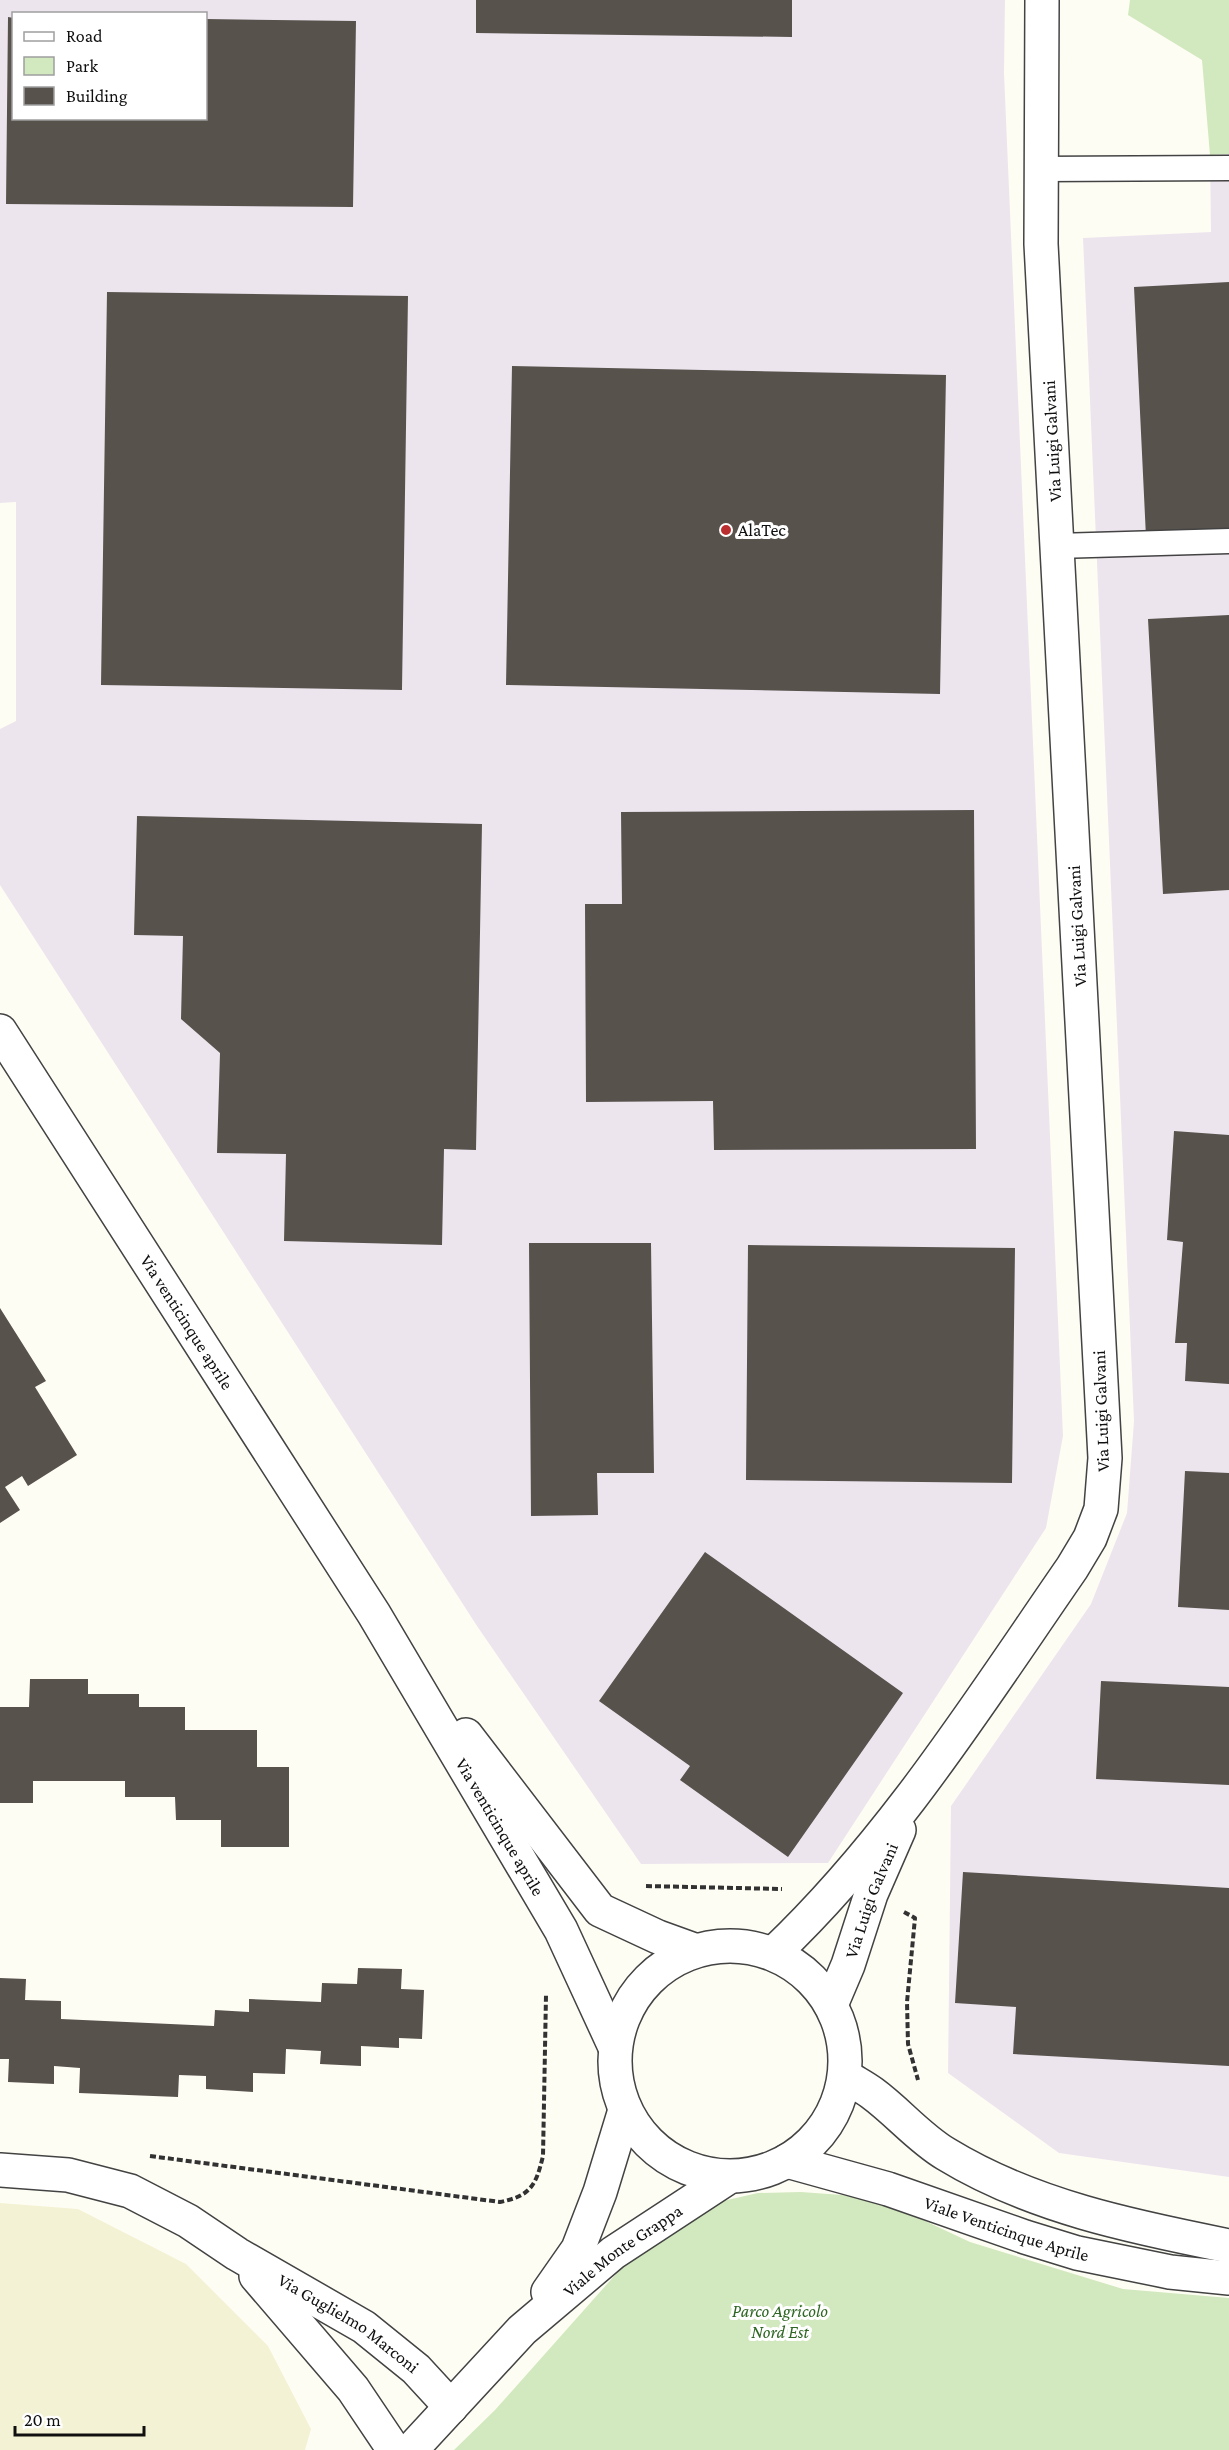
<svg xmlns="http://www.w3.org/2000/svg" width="1229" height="2450" viewBox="0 0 1229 2450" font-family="'Crimson Pro',serif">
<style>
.industrial{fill:#ede5ee;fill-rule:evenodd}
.farmland{fill:#f4f2d4}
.green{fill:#d2e8be}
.building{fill:#58524d}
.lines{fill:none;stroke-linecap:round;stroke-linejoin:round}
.service-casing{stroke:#434343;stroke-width:27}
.minor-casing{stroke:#434343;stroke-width:36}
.tertiary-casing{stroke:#434343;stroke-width:36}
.path{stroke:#323232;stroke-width:4;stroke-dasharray:6 3;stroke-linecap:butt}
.service{stroke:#fff;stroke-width:24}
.minor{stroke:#fff;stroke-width:33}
.tertiary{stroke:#fff;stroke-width:33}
.poi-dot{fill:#ba2e2f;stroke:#fff;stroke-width:2}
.labels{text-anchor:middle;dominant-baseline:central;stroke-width:6;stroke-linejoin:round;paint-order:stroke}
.street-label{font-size:18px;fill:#101010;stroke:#fff}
.poi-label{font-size:18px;fill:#101010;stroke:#fff;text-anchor:start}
.park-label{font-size:18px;font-style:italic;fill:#2e6623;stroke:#fff}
</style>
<rect width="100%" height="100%" fill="#fefdf4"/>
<path class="industrial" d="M0,0H1005L1004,73L1063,1436L1046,1528L828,1863L641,1864L477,1626L0,885V729L16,721V502L0,503ZM14,14H206V118H14Z
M1229,154V2177L1059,2153L948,2073L951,1806L1091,1604L1127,1513L1134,1421L1083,238L1211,232L1210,155Z"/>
<path class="farmland" d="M0,2203L78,2209L186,2264L268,2346L311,2429L305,2450H0Z"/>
<path class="green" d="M1130,0H1229V154L1210,155L1202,60L1128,15Z
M801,2192L842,2195L891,2205L970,2242L1123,2289L1229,2298V2450H454L495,2410L632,2256L705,2205L758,2193Z"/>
<path class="building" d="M476,0H792V37L476,33Z
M8,17L14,18V118H206V19L356,21L353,207L6,204Z
M1229,282V533L1146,537L1134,287Z
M107,292L408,296L402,690L101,685Z
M512,366L946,375L940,694L506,685Z
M1229,615V890L1163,894L1148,619Z
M974,810L976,1149L714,1150L713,1101L586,1102L585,904H622L621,812Z
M137,816L482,824L476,1150L444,1149L442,1245L284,1241L286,1154L217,1153L220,1053L181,1019L183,936L134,935Z
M1174,1131L1229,1135V1384L1185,1381L1187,1343H1175L1183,1242L1167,1240Z
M529,1243H651L654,1473H597L598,1515L531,1516Z
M748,1245L1015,1248L1012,1483L746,1480Z
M0,1308L46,1381L35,1387L77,1455L28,1486L22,1476L5,1487L20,1510L0,1523Z
M1185,1471L1229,1473V1610L1178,1607Z
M705,1552L903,1693L788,1857L680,1780L690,1766L599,1701Z
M30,1679H88V1694H139V1707H185V1730H257V1767H289V1847H221V1820H176L175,1797H125V1781H33V1803H0V1707H29Z
M1101,1681L1229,1687V1785L1096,1779Z
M963,1872L1229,1888V2066L1013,2054L1016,2007L955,2003Z
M358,1968L402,1969L401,1989L424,1990L422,2039L399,2038V2048L361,2046V2066L320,2064L321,2051L286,2049L285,2074L253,2073V2092L206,2089V2076L179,2075L178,2097L79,2093L80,2068L54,2066V2084L8,2082L9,2059H0V1978L26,1979L25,2000L61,2001V2019L214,2026L215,2010L249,2012V1999L321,2002L322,1983L357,1984Z"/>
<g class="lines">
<defs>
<path id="service" d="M1041,169L1229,168
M1057,546L1229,541"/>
<g id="minor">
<path d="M774,1953C892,1841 980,1701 1072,1568L1090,1538L1101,1509L1105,1458L1041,244L1042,0"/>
<path id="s1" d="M831,2005L848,1965L871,1894L899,1830"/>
<path id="s2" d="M0,2170L68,2175L130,2191L188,2221L237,2254L364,2327L416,2369L451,2407"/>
<path d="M256,2276L353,2389L394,2450"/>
</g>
<g id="tertiary">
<path id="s3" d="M0,1031L374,1614L561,1930L615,2047"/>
<path d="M466,1735L600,1910L658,1937L694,1950"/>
<circle cx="730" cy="2061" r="115"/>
<path d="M845,2076C854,2082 864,2087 872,2093C898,2112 919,2138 946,2154C1031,2206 1133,2227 1229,2246"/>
<path id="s4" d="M787,2161L888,2189L1025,2237L1077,2253L1170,2272L1229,2278"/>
<path d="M548,2292L578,2249L600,2192L625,2110"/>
<path id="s5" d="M411,2450L522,2330L613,2253L729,2177"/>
</g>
</defs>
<use href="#service" class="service-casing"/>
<use href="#minor" class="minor-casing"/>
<use href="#tertiary" class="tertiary-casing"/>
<path class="path" d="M646,1886L782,1889
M904,1912L915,1918L907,2002L908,2044L918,2080
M150,2156L500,2202C531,2196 536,2185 543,2156L546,1995"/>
<use href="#service" class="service"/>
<use href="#minor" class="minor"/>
<use href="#tertiary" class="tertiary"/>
</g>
<circle class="poi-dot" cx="726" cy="530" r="6"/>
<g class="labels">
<g class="street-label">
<text transform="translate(1052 441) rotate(-93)">Via Luigi Galvani</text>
<text transform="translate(1077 926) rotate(-93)">Via Luigi Galvani</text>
<text stroke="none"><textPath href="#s3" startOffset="346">Via venticinque aprile</textPath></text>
<text transform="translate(1101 1411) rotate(-92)">Via Luigi Galvani</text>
<text stroke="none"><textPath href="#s3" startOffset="940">Via venticinque aprile</textPath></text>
<text stroke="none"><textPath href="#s1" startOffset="112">Via Luigi Galvani</textPath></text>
<text stroke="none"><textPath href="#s4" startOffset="230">Viale Venticinque Aprile</textPath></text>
<text stroke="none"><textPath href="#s5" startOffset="292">Viale Monte Grappa</textPath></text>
<text stroke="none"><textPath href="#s2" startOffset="388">Via Guglielmo Marconi</textPath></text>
</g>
<g class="poi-label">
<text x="738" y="530">AlaTec</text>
</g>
<g class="park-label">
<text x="780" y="2311">Parco Agricolo<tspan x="780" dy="21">Nord Est</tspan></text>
</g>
</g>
<rect x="12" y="12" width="195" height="108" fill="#ffffff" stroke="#9f9f9f" stroke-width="1.5"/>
<rect x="24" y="32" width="30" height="9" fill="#ffffff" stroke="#9f9f9f" stroke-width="1.5"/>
<text x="66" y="42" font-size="18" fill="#101010">Road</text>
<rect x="24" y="57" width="30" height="18" fill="#d2e8be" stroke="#9f9f9f" stroke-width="1.5"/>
<text x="66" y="72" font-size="18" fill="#101010">Park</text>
<rect x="24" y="87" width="30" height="18" fill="#58524d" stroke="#9f9f9f" stroke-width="1.5"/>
<text x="66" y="102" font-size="18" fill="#101010">Building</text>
<path d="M15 2426v9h129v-9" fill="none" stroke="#101010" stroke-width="3"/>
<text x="24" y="2426" font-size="18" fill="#101010" stroke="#ffffff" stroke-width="4.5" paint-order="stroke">20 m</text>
</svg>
